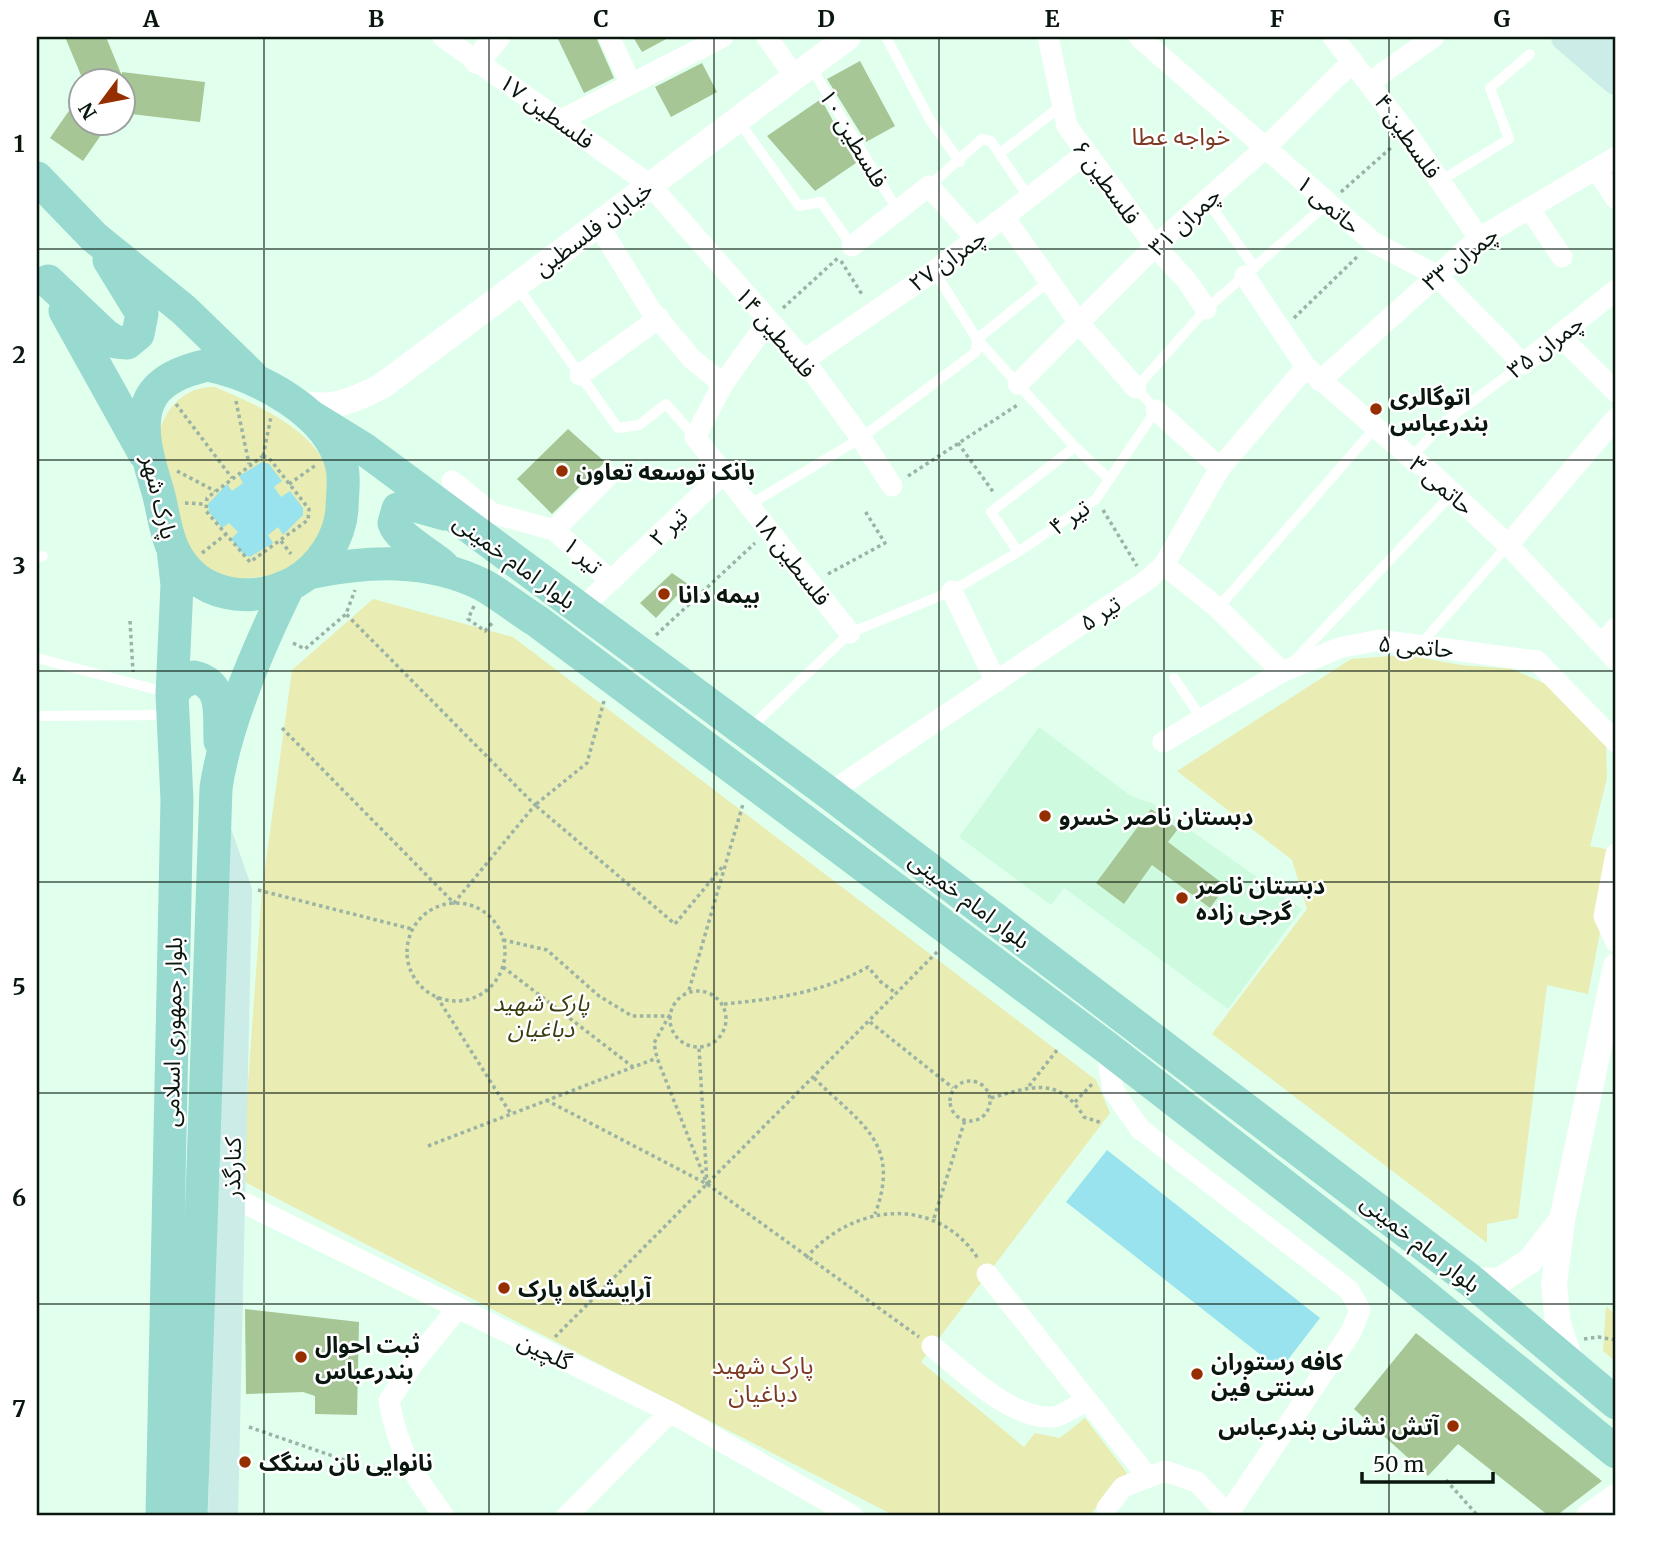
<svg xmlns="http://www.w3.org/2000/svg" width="1653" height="1553" viewBox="0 0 1653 1553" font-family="Merriweather,'Noto Sans Arabic',serif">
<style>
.built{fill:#cefbe0}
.green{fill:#e9ecb3}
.water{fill:#98e3ed}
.building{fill:#a6c695}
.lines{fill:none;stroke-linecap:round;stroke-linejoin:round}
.path{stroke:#9ab3a4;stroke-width:3.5;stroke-dasharray:3.5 3.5;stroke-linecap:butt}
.service{stroke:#fff;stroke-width:10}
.minor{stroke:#fff;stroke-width:21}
.tertiary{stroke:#fff;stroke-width:26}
.secondary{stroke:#cbece7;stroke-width:30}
.primary{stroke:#98d9d0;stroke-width:33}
.grid{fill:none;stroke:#09170f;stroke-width:2;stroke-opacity:0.55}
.poi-dot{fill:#952f00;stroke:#fff;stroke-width:2.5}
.labels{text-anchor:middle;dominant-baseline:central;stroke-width:5;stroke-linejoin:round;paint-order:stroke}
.street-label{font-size:23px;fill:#09170f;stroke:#fff}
.poi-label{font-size:23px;font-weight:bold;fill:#09170f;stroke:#fff;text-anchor:start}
.park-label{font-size:23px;font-style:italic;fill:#3b3c10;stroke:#fff}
.neighbourhood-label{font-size:24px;fill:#7d3a23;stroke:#fff}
.neatline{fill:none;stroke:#09170f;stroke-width:2.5}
.grid-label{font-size:23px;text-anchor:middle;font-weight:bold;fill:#09170f}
</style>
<rect width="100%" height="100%" fill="#e1ffed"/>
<path class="built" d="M1039,727L1131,796L1152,803L1302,909L1228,1009L1064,888L1051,905L959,837Z"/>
<path class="green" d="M215,387C250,402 295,421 318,452C338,479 332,532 307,556C291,572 271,576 249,578C232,580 219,580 205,568C179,548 166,472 158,440C161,411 185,385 215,387Z
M373,599L513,637L1096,1080L1110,1113L921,1362L1024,1447L1035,1433L1060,1438L1085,1418L1127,1473L1092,1512L1097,1516H895L241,1180L262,890L292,670Z
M1405,655L1461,665L1512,669L1550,686L1606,745L1607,778L1590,846L1616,851L1588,994L1547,985L1518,1218L1487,1224V1243L1212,1034L1307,909L1292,860L1177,771L1351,659Z
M1606,1306L1616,1315V1362L1603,1351Z"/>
<path class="water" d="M262,462L269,464L282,481L274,487L281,497L290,491L303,508V515L283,535L278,527L268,535L273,543L250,557L243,554L231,539L238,532L229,523L222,528L209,512L208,504L227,484L232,491L243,483L239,476Z
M1107,1150L1320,1318L1280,1370L1066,1202Z"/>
<path class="building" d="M65,37H106L122,76V72L205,82L200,122L122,113V80H83Z
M557,37H596L614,78L584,93Z
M633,37H670L642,52Z
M860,61L895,126L866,142L827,79Z
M702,63L717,92L671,117L655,87Z
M80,95V122H110L83,161L50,138Z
M821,99L856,163L815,191L767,136Z
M568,429L605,462L552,514L517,479Z
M672,573L688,584L656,618L640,603Z
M1151,809L1178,829L1168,842L1226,886L1210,908L1152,865L1124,904L1096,883Z
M245,1309L359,1322L357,1415L315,1414V1396L303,1392L246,1394Z
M1416,1333L1602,1481L1556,1516H1549L1458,1444L1428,1476L1354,1409Z"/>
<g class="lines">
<path class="path" d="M1341,192L1393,146
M841,261L863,296
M783,308L839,257
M1294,318L1359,255
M236,401L249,464
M176,404L232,478
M958,443L994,493
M263,456L269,458L309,509L308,520L250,562L206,511L207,498Z
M263,456L271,417
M177,471L215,491
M908,476L1019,404
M289,484L316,465
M185,503L204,504
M1103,510L1137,566
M281,541L291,554
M202,553L225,535
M828,574L885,543L865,511
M474,606L468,619L485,631L494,621
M130,621L133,672
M656,635L755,543
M293,643L305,649L346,614L355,590
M604,701L587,763L535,805L675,924L723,866
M282,728L454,903L535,805L346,614
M258,890L412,929
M407 952a49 49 0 1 1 98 0a49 49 0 1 1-98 0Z
M503,940L547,950L599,996L632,1016H669L654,1043L657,1058L707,1184L699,1048
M503,967L633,1067
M689,990L743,804
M670 1019a28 28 0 1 1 56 0a28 28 0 1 1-56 0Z
M437,997L511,1114
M724,1004C775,999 822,993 868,967L881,982L897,994
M870,1022L953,1088
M814,1078C859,1123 902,1142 875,1214
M950 1101a20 20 0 1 1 40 0a20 20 0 1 1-40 0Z
M1029,1086L1057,1050
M991,1098C1030,1087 1059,1075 1084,1117L1102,1123
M546,1100L707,1184L919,1337
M1075,1102L1093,1083
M428,1146L657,1058
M934,1218L965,1120
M806,1258C853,1203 937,1194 979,1260
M555,1337L939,950
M1584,1339L1598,1337L1616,1340
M249,1427L356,1464
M1446,1480L1478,1516"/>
<path class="service" d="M886,37L930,120L960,162
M811,67L898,211
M738,120L799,206L821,202L852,246
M999,154L1061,106
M1440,181L1509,139L1490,88L1530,54
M929,186L982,139L991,141L1029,198
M1206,199L1255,268
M934,271L977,339L1075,447L1108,478
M516,285L618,428L639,425L666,404L695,437
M1411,458L1443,423L1523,364
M749,505L861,438L976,352L977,339L1049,281
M1018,552L991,512L1075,447
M37,558L43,556
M1218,608L1375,428
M1421,644L1508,545
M37,658L169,693
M1294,661L1453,493
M1174,678L1202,719
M37,716L170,715
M749,729L850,633L952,591L1018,552L1096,499L1156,410L1136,388L1206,309L1327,204"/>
<path class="minor" d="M443,37L650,185L804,360L861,438L892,486
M609,37L631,84
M767,37L795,77
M1048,37L1067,126L1155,246L1187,281L1206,309
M1139,37L1373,242L1436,275L1523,364L1616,290
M1333,37L1407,133L1479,238
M1370,82L1434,37
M561,120L723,37
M1596,169L1616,199
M1529,208L1562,257
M1004,217L1079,323L1136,388
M598,224L650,309L692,359L723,384
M852,246L929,186L976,239
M1245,276L1306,367L1411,458L1427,469L1508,545L1616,660
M768,321L723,384L695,437L850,633
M1561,337L1616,392
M804,360L934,271L1085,154
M580,375L659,318
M1320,381L1479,238L1616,157
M1018,384L1155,246L1266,147L1353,61
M1156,410L1220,468
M452,481L492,513L554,530L611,581
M554,530L608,476
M1508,545L1616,418
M1164,565L1218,608L1282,672
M952,591L996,682
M581,609L724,473
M1602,645L1616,628
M1163,742L1282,672L1339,648L1379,640L1537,661L1616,742
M829,793L1146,581L1164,565L1220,468L1306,367
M1616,854L1604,916L1616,942
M1106,1047L1113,1090L1140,1129L1349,1290L1360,1310L1351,1332L1228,1514
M232,1197L670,1412L853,1516
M987,1274L1148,1477
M932,1346C963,1371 1011,1420 1053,1417C1063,1416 1077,1405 1087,1400
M1107,1508L1123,1487L1165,1471L1197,1482L1229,1516
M444,1516C413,1474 399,1453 389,1401L414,1362L458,1308
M567,1516L670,1412"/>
<path class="tertiary" d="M477,61L497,37
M292,401C327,412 351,402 382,386L848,37
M1470,1280L1499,1281L1530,1261L1561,1221
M1572,1366L1558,1324L1554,1285L1562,1220L1616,966
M1589,1516L1616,1497"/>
<path class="secondary" d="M1566,37L1616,80
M1606,37L1616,46
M215,828L237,891L223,1516"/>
<path class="primary" d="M37,178L94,237L184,310L251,375
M48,281L106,336L116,342L127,343L138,334L142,314L109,260
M65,311L144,453
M208,365C258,376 330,412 342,467C345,480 342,496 342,509C340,538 321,567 295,582C251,605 196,598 173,549C165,532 163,510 158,492C150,465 138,432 148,404C157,379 186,370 208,365Z
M309,415L364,449L829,793L1470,1280L1616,1403
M443,566C429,553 399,539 394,523L398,509L413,505L445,514
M308,573C367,561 427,557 483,585C501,595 519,610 537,621L1106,1047L1392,1269L1616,1452
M172,694L181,683L194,677C225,684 219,715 220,741
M162,1516L177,800L172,694L177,585L173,549
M191,1516L216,788C226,721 259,646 289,585"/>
</g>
<path class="grid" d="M264,37V1516M489,37V1516M714,37V1516M939,37V1516M1164,37V1516M1389,37V1516M37,249H1616M37,460H1616M37,671H1616M37,882H1616M37,1093H1616M37,1304H1616"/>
<g class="poi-dot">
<circle cx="1376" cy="409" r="7"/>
<circle cx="562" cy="471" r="7"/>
<circle cx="664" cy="594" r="7"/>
<circle cx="1045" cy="816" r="7"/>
<circle cx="1182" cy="898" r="7"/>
<circle cx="504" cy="1288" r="7"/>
<circle cx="301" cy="1357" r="7"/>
<circle cx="1197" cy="1374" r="7"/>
<circle cx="1453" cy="1426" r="7"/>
<circle cx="245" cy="1462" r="7"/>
</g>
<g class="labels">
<g class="street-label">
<text transform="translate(547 111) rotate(36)">فلسطین ۱۷</text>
<text transform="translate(1408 136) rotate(55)">فلسطین ۴</text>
<text transform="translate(854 138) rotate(59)">فلسطین ۱۰</text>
<text transform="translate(1107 182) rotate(54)">فلسطین ۶</text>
<text transform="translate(1329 204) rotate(41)">حاتمی ۱</text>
<text transform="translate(1184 221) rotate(-43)">چمران ۳۱</text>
<text transform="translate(593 228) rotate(-37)">خیابان فلسطین</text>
<text transform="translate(1460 258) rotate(-38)">چمران ۳۳</text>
<text transform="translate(947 260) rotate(-36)">چمران ۲۷</text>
<text transform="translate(776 332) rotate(50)">فلسطین ۱۴</text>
<text transform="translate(1545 346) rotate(-37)">چمران ۳۵</text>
<text transform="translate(1442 485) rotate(41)">حاتمی ۳</text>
<text transform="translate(160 497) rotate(76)">پارک شهر</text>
<text transform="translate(1069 517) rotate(-35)">تیر ۴</text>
<text transform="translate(668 527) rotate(-44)">تیر ۲</text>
<text transform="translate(583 555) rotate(42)">تیر ۱</text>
<text transform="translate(792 559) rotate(52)">فلسطین ۱۸</text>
<text transform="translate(515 561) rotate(36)">بلوار امام خمینی</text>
<text transform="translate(1100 613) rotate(-34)">تیر ۵</text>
<text transform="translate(1416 646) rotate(5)">حاتمی ۵</text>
<text transform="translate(970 900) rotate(37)">بلوار امام خمینی</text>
<text transform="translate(172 1032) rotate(-89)">بلوار جمهوری اسلامی</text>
<text transform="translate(232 1168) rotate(-89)">کنارگذر</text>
<text transform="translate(1421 1243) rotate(38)">بلوار امام خمینی</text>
<text transform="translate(545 1351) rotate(26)">گلچین</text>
</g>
<g class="poi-label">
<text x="1390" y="396">اتوگالری<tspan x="1390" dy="26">بندرعباس</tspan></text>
<text x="576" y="471">بانک توسعه تعاون</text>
<text x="678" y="594">بیمه دانا</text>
<text x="1059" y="816">دبستان ناصر خسرو</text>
<text x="1196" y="885">دبستان ناصر<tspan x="1196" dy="26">گرجی زاده</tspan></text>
<text x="518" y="1288">آرایشگاه پارک</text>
<text x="315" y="1344">ثبت احوال<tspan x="315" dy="26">بندرعباس</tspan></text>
<text x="1211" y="1361">کافه رستوران<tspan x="1211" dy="26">سنتی فین</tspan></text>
<text x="1439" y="1426" text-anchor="end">آتش نشانی بندرعباس</text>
<text x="259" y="1462">نانوایی نان سنگک</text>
</g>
<g class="park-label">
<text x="541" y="1002">پارک شهید<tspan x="541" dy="26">دباغیان</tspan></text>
</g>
<g class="neighbourhood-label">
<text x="1181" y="136">خواجه عطا</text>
<text x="763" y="1365">پارک شهید<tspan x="763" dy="28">دباغیان</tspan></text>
</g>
</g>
<rect width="1653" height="1553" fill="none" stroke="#ffffff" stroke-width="77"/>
<g transform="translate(102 102) rotate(238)"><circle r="33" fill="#ffffff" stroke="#9da29f" stroke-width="2"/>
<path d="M0-5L12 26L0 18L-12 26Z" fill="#952f00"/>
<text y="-10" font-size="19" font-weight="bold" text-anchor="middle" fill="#09170f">N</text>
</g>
<path d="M1362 1472v10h131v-10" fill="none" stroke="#09170f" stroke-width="3.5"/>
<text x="1373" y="1472" font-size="21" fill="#09170f" stroke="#ffffff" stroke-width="5" paint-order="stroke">50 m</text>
<rect x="38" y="38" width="1576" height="1476" class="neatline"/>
<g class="grid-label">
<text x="151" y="27">A</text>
<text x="376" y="27">B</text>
<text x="601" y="27">C</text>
<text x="826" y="27">D</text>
<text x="1052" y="27">E</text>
<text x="1277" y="27">F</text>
<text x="1502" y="27">G</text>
<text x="19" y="152">1</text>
<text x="19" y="363">2</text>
<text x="19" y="574">3</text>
<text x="19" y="784">4</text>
<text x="19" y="995">5</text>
<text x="19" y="1206">6</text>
<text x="19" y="1417">7</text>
</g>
</svg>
